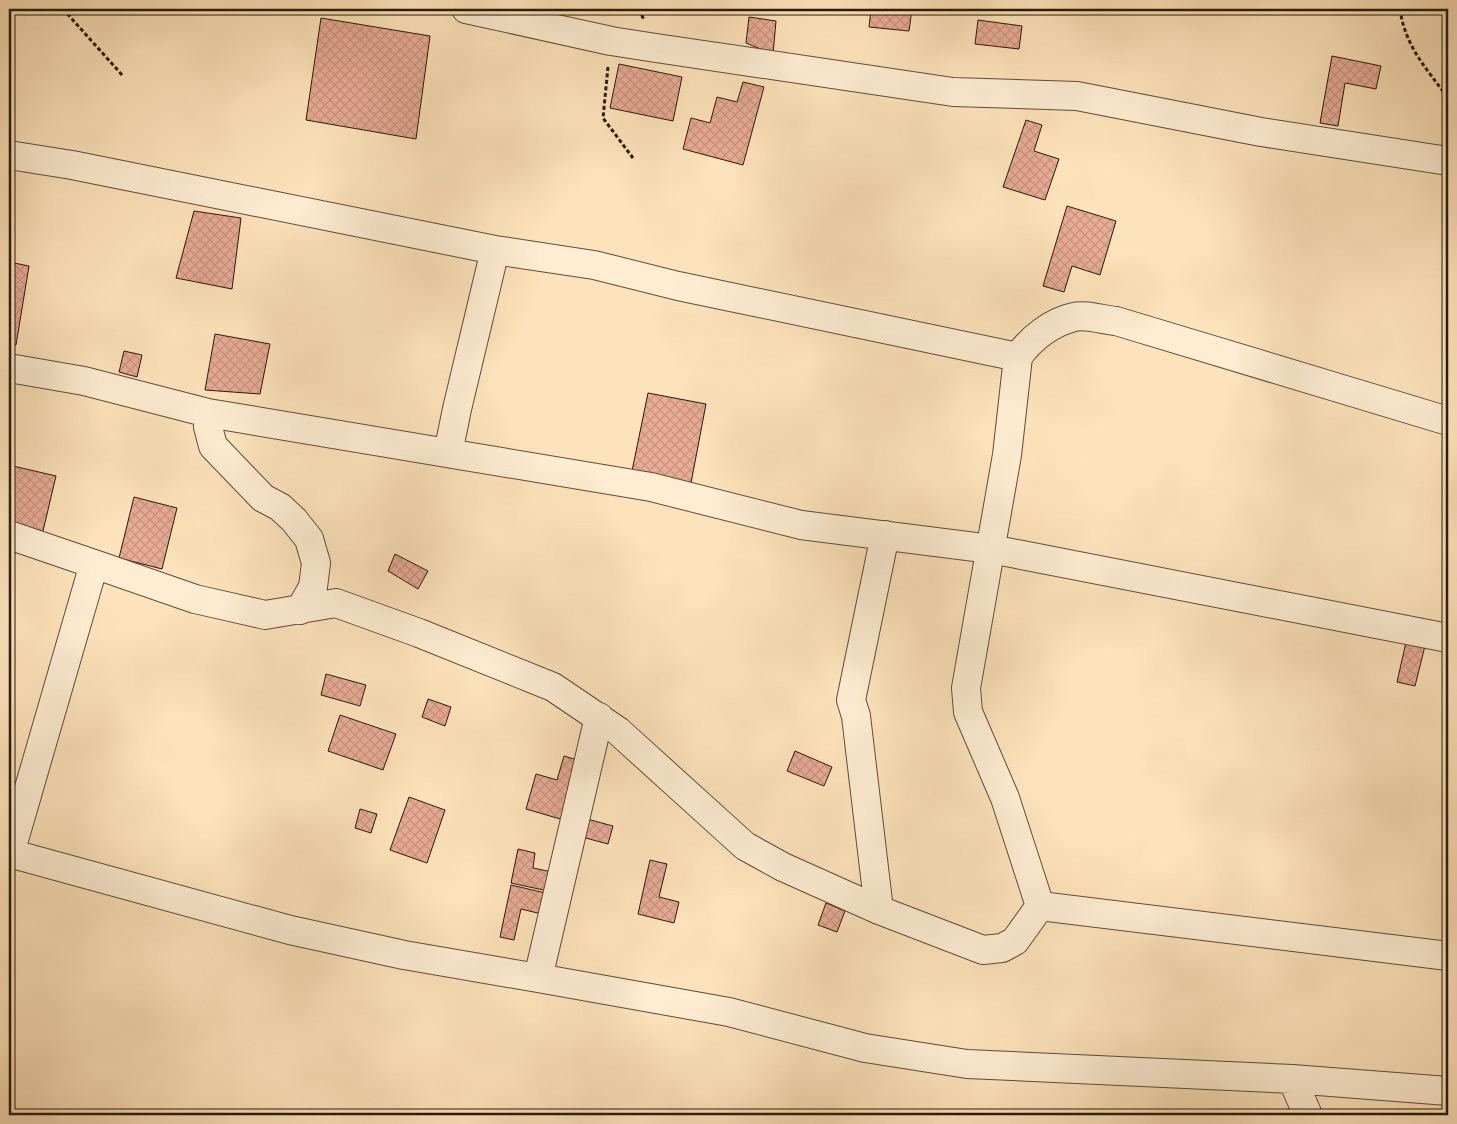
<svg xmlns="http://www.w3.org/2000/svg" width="1457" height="1124" viewBox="0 0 1457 1124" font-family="'Old Standard TT',serif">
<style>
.building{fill:url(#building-cross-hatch);stroke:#2a190d}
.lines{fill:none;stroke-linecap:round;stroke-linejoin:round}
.minor-casing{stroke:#5f4c38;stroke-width:30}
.path{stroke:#2a190d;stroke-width:3;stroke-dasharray:4 2.5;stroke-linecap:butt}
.minor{stroke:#feedd3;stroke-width:28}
</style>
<defs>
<pattern id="building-cross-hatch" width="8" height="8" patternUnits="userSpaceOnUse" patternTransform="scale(1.25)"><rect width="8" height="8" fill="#e8ab95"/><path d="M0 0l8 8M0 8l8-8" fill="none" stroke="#c7937f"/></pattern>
</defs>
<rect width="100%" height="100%" fill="#fde3bb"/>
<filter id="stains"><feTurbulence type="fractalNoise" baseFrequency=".004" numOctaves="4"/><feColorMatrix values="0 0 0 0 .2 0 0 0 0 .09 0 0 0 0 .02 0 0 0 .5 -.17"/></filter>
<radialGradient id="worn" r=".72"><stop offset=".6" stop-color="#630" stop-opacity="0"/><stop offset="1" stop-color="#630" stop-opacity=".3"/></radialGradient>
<path class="building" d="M540,9H564V12Z
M871,9H912L909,31L869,27Z
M749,17L776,21L773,54L746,43Z
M321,18L430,36L416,139L306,120Z
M978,20L1022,26L1019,49L975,44Z
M1332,56L1381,66L1376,89L1345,83L1338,126L1320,123Z
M619,64L682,77L673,121L610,108Z
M743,82L764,87L743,165L683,149L691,118L710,123L717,97L737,102Z
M1026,120L1042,125L1034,151L1059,159L1045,200L1003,187Z
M1067,206L1116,221L1100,275L1072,266L1064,292L1043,286Z
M194,211L241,218L232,289L176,278Z
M9,262L29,266L16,345L9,343Z
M215,334L270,344L260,394L205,390Z
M124,351L142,355L137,377L119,372Z
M648,393L706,404L691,483L632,471Z
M9,465L56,476L43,531L9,523Z
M134,497L177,508L162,569L119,558Z
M395,554L428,571L418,589L388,571Z
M1406,642L1425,646L1415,686L1397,682Z
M326,674L366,685L360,706L321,695Z
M428,699L451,707L445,726L422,717Z
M340,715L396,734L383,770L328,751Z
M795,751L832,767L824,786L787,771Z
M564,756L584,762L567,821L526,809L536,774L557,780Z
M409,797L445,810L427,863L390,850Z
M360,809L377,814L371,833L355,828Z
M587,819L613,826L608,844L582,837Z
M518,849L535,853L533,868L552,872L548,891L511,883Z
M650,860L667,864L659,897L679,902L674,923L638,914Z
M511,885L550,894L546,915L521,909L514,940L500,937Z
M826,903L845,911L837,932L818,925Z"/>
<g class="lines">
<defs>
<path id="minor" d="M466,9L611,41L656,48L953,92L1077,96L1261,132L1448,161
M9,155L72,165L495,250L594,265L678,286L1018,357C1030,339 1052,322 1074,317C1085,314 1104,320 1116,321L1448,421
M1018,357L1007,455L966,688L968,712L1005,798L1040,906
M9,368L84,381L208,413L651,487L801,525L991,549L1448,638
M208,413V427L213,446L263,498L280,507L294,520L309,539L316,563L313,587L300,610
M448,453L457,409L495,250
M9,535L94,564L9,857
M94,564L195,599L265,615L336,603L419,633L553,687L618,731L745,846L783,867L879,910L983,950L1002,948L1015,941L1040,906
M9,853L290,930L404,955L538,978L599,717
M1040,906L1448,956
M879,910L856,716L851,700L885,535
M538,978L729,1012L865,1048L967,1064L1292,1079L1448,1091
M1292,1079L1308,1115"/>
</defs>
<use href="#minor" class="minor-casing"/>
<path class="path" d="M63,9L123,76
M639,9L644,20
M1400,9C1405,46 1426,68 1448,98
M608,67L603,118L633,158"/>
<use href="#minor" class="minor"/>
</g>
<rect width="1457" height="1124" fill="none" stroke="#fde3bb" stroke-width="30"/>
<rect x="10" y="10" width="1437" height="1104" fill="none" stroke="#2a190d" stroke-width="2.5"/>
<rect x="15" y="15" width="1427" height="1094" fill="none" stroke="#2a190d"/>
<rect width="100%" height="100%" filter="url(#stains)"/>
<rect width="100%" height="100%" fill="url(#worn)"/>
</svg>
